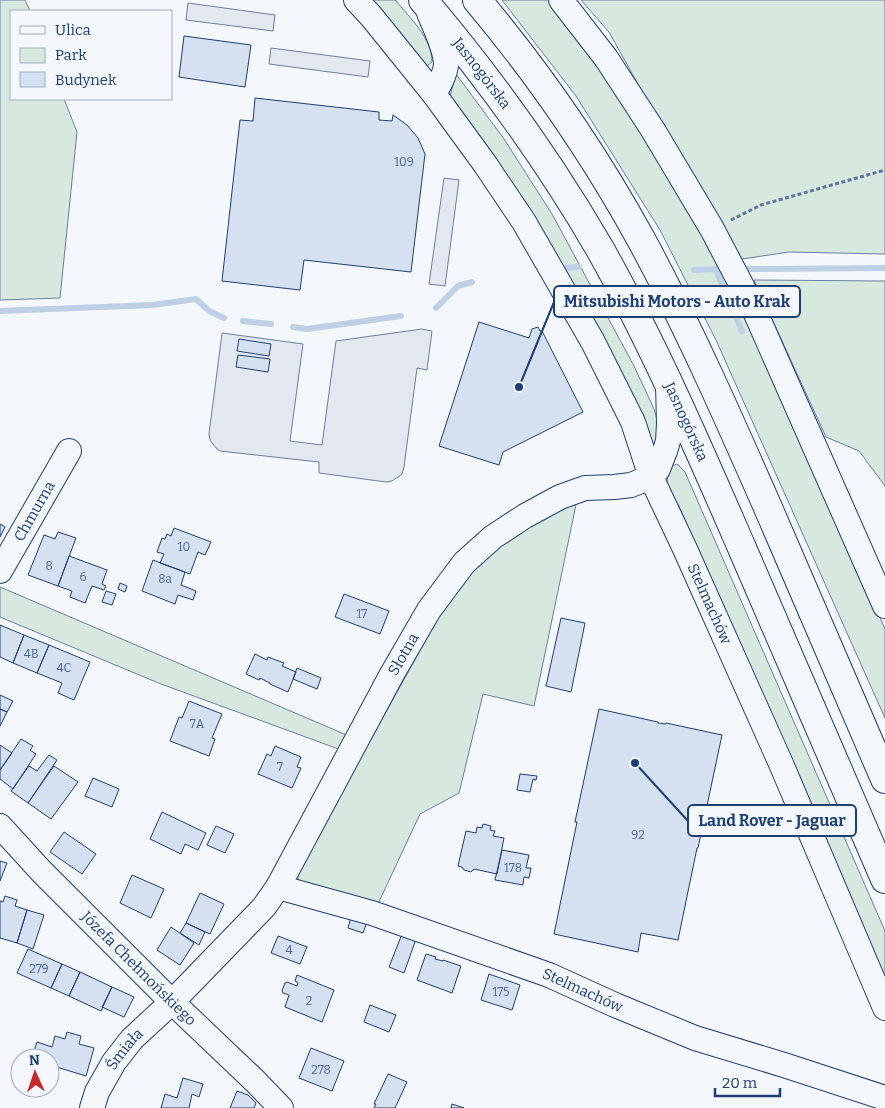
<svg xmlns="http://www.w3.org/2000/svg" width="885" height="1108" viewBox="0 0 885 1108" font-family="Bitter,serif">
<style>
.green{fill:#d7e8df;stroke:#687fa3}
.parking{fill:#e3e8f0;stroke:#687fa3}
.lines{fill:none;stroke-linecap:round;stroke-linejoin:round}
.stream{stroke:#bed0e5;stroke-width:6}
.building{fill:#d5e0f0;stroke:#1d3f73}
.minor-casing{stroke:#1d3f73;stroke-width:26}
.major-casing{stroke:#1d3f73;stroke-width:30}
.path{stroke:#5e769c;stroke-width:3;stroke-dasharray:4 2.5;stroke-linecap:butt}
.minor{stroke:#f4f7fb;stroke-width:24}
.major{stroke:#f4f7fb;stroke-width:28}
.labels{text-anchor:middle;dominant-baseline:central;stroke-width:4;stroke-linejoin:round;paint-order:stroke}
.number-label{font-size:12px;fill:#4b6792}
.street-label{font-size:15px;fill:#1d3f73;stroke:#f4f7fb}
.leader{fill:none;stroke:#1d3f73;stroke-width:2}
.callout-dot{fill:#1d3f73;stroke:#f4f7fb;stroke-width:2}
.callout{fill:#f4f7fb;stroke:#1d3f73;stroke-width:2}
.callout-label{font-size:16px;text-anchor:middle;font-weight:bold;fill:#1d3f73}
</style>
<rect width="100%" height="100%" fill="#f4f7fb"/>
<path class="green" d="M0,0H25L30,11H11V99H64L77,132L60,298L0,300Z
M367,0H395C410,18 432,38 432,62L427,66L422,64Z
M502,0H553L669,172L746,312L885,629V718L716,340L660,230L576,96Z
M581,0H885V254L789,252L742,259L697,190L609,32Z
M456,74L504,139L552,214L634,366L654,409L661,434L659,443L652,450L450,96Z
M754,280L885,281V486L859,451L826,437Z
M677,464L685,472L885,931V981L756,681L678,504C665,490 664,483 672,466Z
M577,500L534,706L483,694L459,793L420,814L377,906L303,887L296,874L442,611L472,568L511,536Z
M0,587L349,736L344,751L161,684L0,617Z"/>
<path class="parking" d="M188,3L275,15L273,31L186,20Z
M271,48L370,61L368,77L269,64Z
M444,178L459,180L445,286L429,284Z
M422,329L432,331L427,370L417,368L404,467L402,474L392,481L386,482L319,473V462L220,451L216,448L210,440L209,434L222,333L303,344L290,441L322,445L336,341Z"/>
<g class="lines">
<path class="stream" d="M564,268L579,267
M748,269L885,268
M694,270L720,269
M716,270L742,331
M436,308L458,286L472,282
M0,311L152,305L196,299L209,311L224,318
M243,321L271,324
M293,327L307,329L401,316"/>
</g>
<path class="building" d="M184,36L251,45L245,87L179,77Z
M255,98L379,112V120L392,121L393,115L407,125L418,138L425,154L411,272L304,260L300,290L222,281L240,120L253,121Z
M479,322L529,338L532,329L538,327L540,331H542L583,412L503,452L499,465L439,446Z
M239,339L271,344L269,356L237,351Z
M238,355L270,359L268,372L236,367Z
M0,524L5,527L0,537Z
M174,528L211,542L205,555L198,552L190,574L160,563L164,554L157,552L162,538L165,539L167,534L171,536Z
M58,532L76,538L58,586L28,575L44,535L55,539Z
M69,556L107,570L102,584L106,586L104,590L92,586L85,603L70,597L72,591L58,586Z
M153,560L185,572L181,585L196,591L193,600L178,595L175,604L142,591Z
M120,583L127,586L125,592L118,589Z
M106,591L116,594L112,605L102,602Z
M344,594L389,611L380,634L335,617Z
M561,618L585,623L571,692L546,686Z
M0,625L24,635L13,663L0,657Z
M24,635L49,645L37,673L13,663Z
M49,645L90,662L74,700L58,693L62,683L37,673Z
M255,654L267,660L268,657L284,663L282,666L296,672L288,692L270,684V683L260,678L259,680L246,674Z
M297,668L321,678L317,689L293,679Z
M0,695L13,701L7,712L0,709Z
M189,701L222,714L212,738L215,739L209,756L170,741L179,717L182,718Z
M0,709L7,712L0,726Z
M599,709L658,722V723L666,724V723L722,735L698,848H697L678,940L641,933L638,952L554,934L577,822H575Z
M21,739L33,746L30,750L36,754L13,789L0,779V770Z
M0,745L12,753L0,770Z
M275,746L301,757L297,767L301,768L292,788L258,774L267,754L271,756Z
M49,755L57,760L28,803L11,791L29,766L37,771Z
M54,766L78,782L51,819L28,803Z
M520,774L537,776L536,780L533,779L530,792L517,790Z
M93,778L119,789L112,807L85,796Z
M162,812L206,833L198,850L185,844L181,854L150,839Z
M483,824L491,826L490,830L495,831L493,836L504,838L497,874L474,869L471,872L464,870L462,867L458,866L466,831L476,833L477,827L482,828Z
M216,826L234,834L225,853L207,845Z
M64,832L96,854L82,874L50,852Z
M502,850L529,855L526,868H531L529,878L524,877L523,885L495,880Z
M0,861L7,863L0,881Z
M132,875L164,889L151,918L120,903Z
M200,893L224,904L210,934L186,923Z
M5,896L17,900L15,906L27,910L17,943L0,938V901L3,902Z
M27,910L44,915L33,949L17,943Z
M351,917L367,922L363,933L348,928Z
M186,923L205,932L199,945L180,933Z
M171,927L194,943L180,965L157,950Z
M402,934L416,939L404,973L389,967Z
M278,936L307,947L300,964L271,953Z
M28,949L62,964L51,988L17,973Z
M426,954L436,957L435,959L443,961V960L461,966L452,993L417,980Z
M62,964L80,972L69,996L51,988Z
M80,972L112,987L101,1011L69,996Z
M489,974L520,985L512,1010L481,1000Z
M297,975L334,990L322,1022L285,1007L289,995L283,993L282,991L285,983L287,982L297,986L298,983L295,981Z
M112,987L134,997L124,1017L102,1007Z
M370,1005L396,1015L389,1032L364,1022Z
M67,1032L81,1036L79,1044L94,1048L86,1076L50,1065V1058H32L37,1042L52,1047L55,1036L65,1039Z
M311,1048L344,1061L332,1091L299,1078Z
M388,1074L407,1082L395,1108H374L376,1104H374Z
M183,1078L203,1084L199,1097L192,1094L189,1108H161L165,1094L177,1098Z
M237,1091L248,1095L256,1103L254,1108H230Z
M452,1104L464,1108H451Z"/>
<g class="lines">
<defs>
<g id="minor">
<path id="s1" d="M356,0L371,16L434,94L485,164L524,222L593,342L633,422L651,477L685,549L782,766L885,1008"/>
<path d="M561,0L606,58L653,130L712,229L753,307L885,606"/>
<path d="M429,13C435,28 446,49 446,65C445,75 439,85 434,94"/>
<path id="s2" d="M0,571L69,451"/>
<path id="s3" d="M0,826L42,872L172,1002L255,1081L281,1108"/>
<path id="s4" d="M278,887L372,913L549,975L615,1005L695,1038L784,1065L885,1098"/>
<path id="s5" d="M92,1108L97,1092L114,1062L132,1039L172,1002L264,907L278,887L392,674L429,610L464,563L493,537L525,516L560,497L585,488L614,487L631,485L651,477L658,469L665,451L668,441L669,424L668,385"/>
</g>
<g id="major">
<path id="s6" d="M423,0C489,78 549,161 600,249C654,345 698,447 742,548C790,658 837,769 885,879"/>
<path d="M477,0C539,74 596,157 642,241C689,328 729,419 769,510C808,600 846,690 885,779"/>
</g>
</defs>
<use href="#minor" class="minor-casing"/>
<use href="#major" class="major-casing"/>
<path class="path" d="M731,220L761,205L885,170"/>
<use href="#minor" class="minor"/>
<use href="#major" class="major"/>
</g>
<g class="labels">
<g class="number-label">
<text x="404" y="162">109</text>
<text x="184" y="547">10</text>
<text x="49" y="566">8</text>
<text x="83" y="577">6</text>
<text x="165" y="579">8a</text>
<text x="362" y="614">17</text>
<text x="31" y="654">4B</text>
<text x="64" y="668">4C</text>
<text x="197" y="724">7A</text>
<text x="280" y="767">7</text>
<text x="638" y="835">92</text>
<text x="513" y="868">178</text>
<text x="289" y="950">4</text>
<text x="39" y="969">279</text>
<text x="501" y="992">175</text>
<text x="309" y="1001">2</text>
<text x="321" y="1070">278</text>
</g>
<g class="street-label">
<text stroke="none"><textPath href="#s6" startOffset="94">Jasnogórska</textPath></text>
<text stroke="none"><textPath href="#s6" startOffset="499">Jasnogórska</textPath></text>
<text stroke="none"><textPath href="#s2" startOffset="69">Chmurna</textPath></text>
<text stroke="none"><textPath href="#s1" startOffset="704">Stelmachów</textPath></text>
<text stroke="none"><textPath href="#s5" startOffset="556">Słotna</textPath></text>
<text stroke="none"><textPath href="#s3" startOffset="199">Józefa Chełmońskiego</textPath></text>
<text stroke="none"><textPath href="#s4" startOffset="322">Stelmachów</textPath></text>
<text stroke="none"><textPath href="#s5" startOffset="68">Śmiała</textPath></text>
</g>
</g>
<path class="leader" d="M519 387L554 302M635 763L688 821"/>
<g class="callout-dot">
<circle cx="519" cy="387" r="5"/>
<circle cx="635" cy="763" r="5"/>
</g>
<g class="callout">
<rect x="554" y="286" width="246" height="31" rx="5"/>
<rect x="688" y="805" width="168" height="31" rx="5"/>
</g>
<g class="callout-label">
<text x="677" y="307">Mitsubishi Motors - Auto Krak</text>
<text x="772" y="826">Land Rover - Jaguar</text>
</g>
<rect x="10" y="10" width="162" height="90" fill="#f4f7fb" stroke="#9eadc5"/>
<rect x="20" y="26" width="25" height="8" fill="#f4f7fb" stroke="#9eadc5"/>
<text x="55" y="35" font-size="15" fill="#1d3f73">Ulica</text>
<rect x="20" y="48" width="25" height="15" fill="#d7e8df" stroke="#9eadc5"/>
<text x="55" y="60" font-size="15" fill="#1d3f73">Park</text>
<rect x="20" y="72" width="25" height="15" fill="#d5e0f0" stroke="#9eadc5"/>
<text x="55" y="85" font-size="15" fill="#1d3f73">Budynek</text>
<g transform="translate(35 1073) rotate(357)"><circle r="24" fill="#f4f7fb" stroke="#9eadc5"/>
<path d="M0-4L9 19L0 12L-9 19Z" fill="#c62828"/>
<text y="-8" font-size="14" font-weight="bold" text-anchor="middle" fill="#1d3f73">N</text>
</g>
<path d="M715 1088v8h65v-8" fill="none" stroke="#1d3f73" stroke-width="2.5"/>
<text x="722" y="1088" font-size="15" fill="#1d3f73" stroke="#f4f7fb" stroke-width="4" paint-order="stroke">20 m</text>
</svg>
